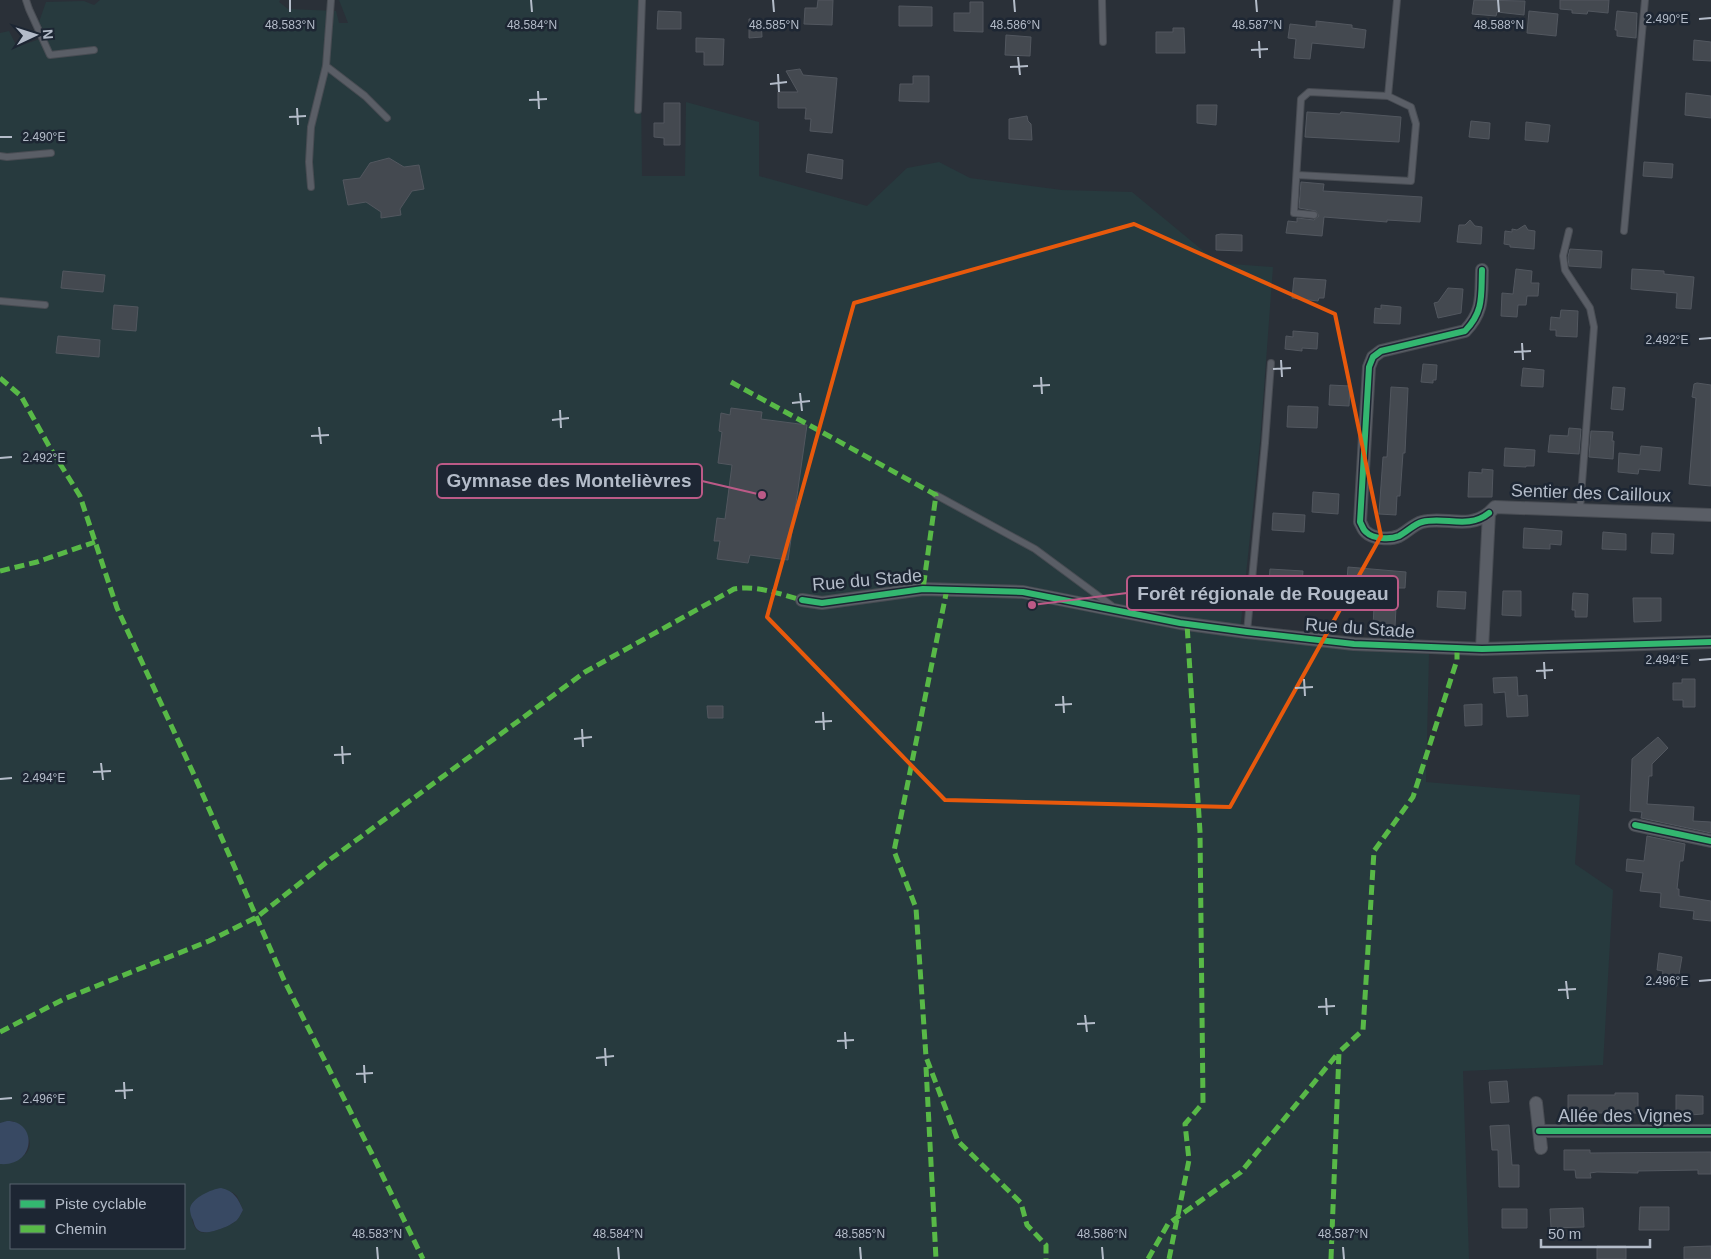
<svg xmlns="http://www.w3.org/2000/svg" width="1711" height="1259" viewBox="0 0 1711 1259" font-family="Helvetica,sans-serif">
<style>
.green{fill:#273a3e;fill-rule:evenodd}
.water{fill:#384963}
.building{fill:#444950;stroke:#52575f}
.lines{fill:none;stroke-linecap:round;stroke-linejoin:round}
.lane-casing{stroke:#484c53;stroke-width:8}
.street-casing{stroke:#484c53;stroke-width:14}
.lane{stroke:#5a5e66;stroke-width:6}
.street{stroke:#5a5e66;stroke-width:12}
.quiet{stroke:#58b947;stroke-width:5;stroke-dasharray:10 5;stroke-linecap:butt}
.cycleway-casing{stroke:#1d2633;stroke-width:9}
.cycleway{stroke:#33b770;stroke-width:6}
.marked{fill:none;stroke:#e8590c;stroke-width:4;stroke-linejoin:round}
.ticks{fill:none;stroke:#b4bcc9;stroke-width:2}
.labels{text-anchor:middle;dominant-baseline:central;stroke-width:5;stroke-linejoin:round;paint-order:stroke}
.street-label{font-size:18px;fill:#b4bcc9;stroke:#1d2633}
.ticks-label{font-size:12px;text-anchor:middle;fill:#b4bcc9;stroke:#1d2633;stroke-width:5;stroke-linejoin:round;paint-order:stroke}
.leader{fill:none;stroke:#bc5a87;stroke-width:2}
.callout-dot{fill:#bc5a87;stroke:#1d2633;stroke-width:2}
.callout{fill:#1d2633;stroke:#bc5a87;stroke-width:2}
.callout-label{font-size:19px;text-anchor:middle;font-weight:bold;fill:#b4bcc9}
</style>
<rect width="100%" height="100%" fill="#2a3038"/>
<path class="green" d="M100,0H280L279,2L288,9L336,11L339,23H348L339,0H640L642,176H685L686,102L759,122V176L867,206L907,168L939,162L970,178L1062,190L1132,192L1218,263L1273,267L1260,442L1240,631L1429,654L1426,782L1580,795L1575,864L1613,890L1603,1065L1463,1071L1469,1259H0V1164C15,1165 38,1152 27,1135C24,1129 17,1125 13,1121L0,1123V33L9,31L17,47L51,35L44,31L39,22L46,2L84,1L94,5ZM11,1185H184V1248H11ZM232,1192L237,1196L243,1210C241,1213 240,1217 237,1220C231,1226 207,1235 200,1232C190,1227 191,1210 193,1202L206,1194Z"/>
<path class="water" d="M7,1121C38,1121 36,1167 0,1164V1123Z
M221,1188C234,1191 238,1198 243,1210C241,1213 240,1217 237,1220C231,1226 205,1237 198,1230C195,1228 194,1223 193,1220C191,1217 190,1212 190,1209C191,1198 212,1189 221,1188Z"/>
<path class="building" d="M818,0H833L832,25L804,24L805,8H817Z
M1474,0L1525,1L1524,15L1497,12L1496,16L1472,14Z
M1560,0H1609L1608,13L1588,11L1587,14L1572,13V10L1560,9Z
M970,2H983V32L954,31V13H970Z
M899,6L932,7V26H899Z
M658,11L681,12V29H657Z
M1529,11L1558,14L1556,36L1527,33Z
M1617,11L1637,13L1636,38L1617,36V30H1615Z
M749,19H761L762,37L749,38Z
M1316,21L1352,25V28L1366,30L1364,48L1312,43L1310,59L1294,58L1296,39L1288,38L1290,24L1316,27Z
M1173,28H1184L1185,53H1156V32H1173Z
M1006,35L1031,37L1030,56L1005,55Z
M696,38L724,39L723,65H704V52H696Z
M1694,40L1711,42V61L1693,60Z
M800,69L803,75L837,78L832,133L810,131L811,119H805L806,108H778V92H798L786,71Z
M913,76H929V102L899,101L900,84H913Z
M1686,93L1711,96V118L1685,115Z
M664,103H680V145H664V138L654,137V123H664Z
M1197,105H1217L1216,125L1197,123Z
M1307,112L1340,114L1341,112L1401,117L1399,142L1305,137Z
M1027,116L1028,121L1031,124L1032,140L1009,139V119Z
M1471,121L1490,123L1489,139L1469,137Z
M1526,122L1550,125L1548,142L1525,140Z
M808,154L843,160L842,179L806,172Z
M389,158L404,167L419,165L424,189L412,191L400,209L401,215L381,218V212L366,202L348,205L343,180L360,178L370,163Z
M1644,162L1673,164L1672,178L1643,176Z
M1301,182L1324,184L1323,191L1422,197L1420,222L1387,220V222L1324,217L1322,236L1286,233L1288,221L1297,222V218L1314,220L1319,216L1316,211L1299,208Z
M1470,220L1475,226L1482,227L1481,244L1457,242L1459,225H1465Z
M1525,225L1528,230L1535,231L1534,249L1510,247V245L1504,244L1505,231L1512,232V229L1517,230Z
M1221,234L1242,235V251L1216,250V235Z
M1570,249L1602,251L1601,268L1569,266L1568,257Z
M1516,269L1532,271L1531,283H1539L1538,296H1527L1526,305H1518L1517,317L1501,316L1502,293L1513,294Z
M1632,269L1664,271V274L1694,277L1691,309L1676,308L1677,293L1631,289Z
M63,271L105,275L103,292L61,288Z
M1294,278L1326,280L1324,298H1319L1318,301L1292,298Z
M1448,288L1463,289L1461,313L1438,318L1434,303L1438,302Z
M114,305L138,307L136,331L112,329Z
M1381,305L1401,307L1400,324L1374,323L1375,308L1381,309Z
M1561,310L1578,311L1577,337L1556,336V330H1550L1551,317L1560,318Z
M1293,331L1318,333L1317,349L1302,348V351L1285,349L1286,336L1293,337Z
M58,336L100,340L99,357L56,353Z
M1423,364L1437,365L1436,380H1433V383L1421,382Z
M1523,368L1544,370L1543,387L1521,386Z
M1697,383L1711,385V486L1689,484L1696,398L1692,397L1694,384Z
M1330,385L1350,386L1349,406L1329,405Z
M1391,387L1408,388L1405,453H1403L1400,496H1397L1396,515L1379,514L1383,457H1387Z
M1613,387L1625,388L1623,410L1611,409Z
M1288,406L1318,407L1317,428L1287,427Z
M731,408L762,412L761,419L807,425L788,560L750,555L748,563L717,559L720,541H714L717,518L725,519L732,465L718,463L722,432L719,431L721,413L730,415Z
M1569,428L1581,429L1579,454L1548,452L1550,435L1568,436Z
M1591,431L1613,432L1612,441H1614L1613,459L1589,457Z
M1641,446L1662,448L1660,471L1639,469L1638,474L1618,472L1619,453L1640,455Z
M1505,448L1535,450L1534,466H1526V467L1504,466Z
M1482,469L1493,470L1492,497H1468L1469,472L1482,473Z
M1313,492L1339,494L1338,514L1312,512Z
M1273,513L1305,515L1304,532L1272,530Z
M1524,528L1562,531L1561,545L1550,544V549L1523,548Z
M1603,532L1626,534V550L1602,549Z
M1652,533L1674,534L1673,554L1651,553Z
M1348,567L1406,572L1405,588H1397L1395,627L1373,626L1375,588L1353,587V581L1347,580Z
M1270,569L1303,571L1302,584L1320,586L1319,589L1327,590L1326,608L1306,606V601L1286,599L1287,588L1283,587V585L1269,584Z
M1438,591L1466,592L1465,609L1437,607Z
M1503,591H1521V616L1502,615Z
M1573,593L1588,594L1587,617H1575V610H1572Z
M1633,598H1661V621L1634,622Z
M1517,677L1518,696L1527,695L1528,716L1507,717L1505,692L1494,693L1493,678Z
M1682,679H1695V707H1683V700H1673V683H1682Z
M1482,704V725L1465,726L1464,705Z
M707,706H723V718H708Z
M1658,737L1668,748L1652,764V776H1649L1647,804L1694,807L1693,821L1711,822V833L1641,818L1642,812L1630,811L1632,759Z
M1647,836L1685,844L1683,861H1680L1677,889H1679V896L1711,901V921L1693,919L1694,911L1660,907L1661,893L1640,891L1643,873L1626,871L1627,859L1644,861Z
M1659,953L1682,957L1677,986L1661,984L1663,971L1657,970Z
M1507,1081L1509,1102L1491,1103L1489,1082Z
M1615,1093H1638V1113H1568V1095H1615Z
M1676,1095L1703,1096V1114L1676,1116Z
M1509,1125L1512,1165H1519V1187H1499L1498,1150H1492L1490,1126Z
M1564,1150H1590V1153L1711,1152V1174H1698V1170L1638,1171V1173L1597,1172L1590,1173L1591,1178H1576L1575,1170H1564Z
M1640,1207H1669V1230H1639Z
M1583,1208L1584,1227L1551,1228L1550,1209Z
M1502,1209H1527V1228H1502Z
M1597,1246H1626V1259H1597Z
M1711,1246V1259H1684V1247Z"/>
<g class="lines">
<defs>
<path id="lane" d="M26,0L29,9L50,55L94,50
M1102,0L1103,42
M326,66L365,96L387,118
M638,110L642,0
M0,156L7,157L51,153
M1297,175L1411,181L1416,124L1411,107L1388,96L1397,0
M311,187L309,162L311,127L326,66L331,0
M1314,215L1294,213L1301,99L1309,92L1388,96
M1569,231L1563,256L1565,270L1590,308L1594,327L1580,509
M1624,231L1645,0
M0,301L45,305
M936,495L1035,549L1112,606
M1247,632L1265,443L1271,363"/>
<path id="street" d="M1482,270C1481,296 1484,311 1465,331L1381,351L1373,357L1369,367L1360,522C1362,525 1363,530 1366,532C1373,539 1390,540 1399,536C1407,532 1414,524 1422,522C1445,516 1468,530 1489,513
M802,600L822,603L923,589L1023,592L1180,623L1247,632L1354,644L1482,649L1711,642
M1482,649L1489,513L1495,507L1711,515
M1635,825L1711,841
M1536,1103L1541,1148
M1539,1131H1711"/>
</defs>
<use href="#lane" class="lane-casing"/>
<use href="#street" class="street-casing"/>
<use href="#lane" class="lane"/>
<use href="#street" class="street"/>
<path class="quiet" d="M0,378L21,396L49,446L80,496L117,608L195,777L284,980L372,1154L423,1259
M731,382L936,495L923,589
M0,571L37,562L95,542
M947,589L894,851L916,908L926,1057L958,1141L1021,1203L1027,1225L1046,1245V1259
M0,1032L64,999L209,941L257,917L332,858L585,672L734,589C758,585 779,594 802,600
M926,1067L936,1259
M1148,1259L1168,1224L1241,1172L1339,1052
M1169,1259L1189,1160L1185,1124L1203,1103L1200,832L1187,624
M1331,1259L1339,1052L1363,1030L1374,851L1413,797L1457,660V649"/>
<defs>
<path id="cycleway" d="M1482,270C1481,296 1484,311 1465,331L1381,351L1373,357L1369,367L1360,522C1362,525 1363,530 1366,532C1373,539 1390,540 1399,536C1407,532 1414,524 1422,522C1445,516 1468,530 1489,513
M802,600L822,603L923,589L1023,592L1180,623L1247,632L1354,644L1482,649L1711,642
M1635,825L1711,841
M1539,1131H1711"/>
</defs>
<use href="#cycleway" class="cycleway-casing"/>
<use href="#cycleway" class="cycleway"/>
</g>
<path class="marked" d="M1134,224L1335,314L1381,536L1230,807L945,800L767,617L854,303Z"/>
<path class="ticks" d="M290,0V12M531,0L532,12M773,0L774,12M1014,0L1015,12M1256,0L1257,12M1498,0L1499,12M1699,19L1711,18M1259,41L1260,58M1251,50L1268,49M1018,57L1020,75M1010,67L1028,66M778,74L779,92M770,84L787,82M538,91L539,109M529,100L547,99M297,108L298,125M289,117L306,116M0,137H12M1699,339L1711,338M1522,343L1523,360M1514,352L1531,351M1281,360L1282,377M1273,369L1291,368M1041,377L1042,394M1033,386L1050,385M800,393L802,411M792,403L810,401M560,410L561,428M552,420L569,418M319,427L321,444M311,436L329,435M0,458L12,457M1699,660L1711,659M1544,662L1545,679M1536,671L1553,670M1304,679L1305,696M1295,688L1313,687M1063,696L1064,713M1055,705L1072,704M823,712L824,730M815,722L832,721M582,729L583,747M574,739L592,737M342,746L343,764M334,755L351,754M101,763L103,780M93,772L111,771M0,779L12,778M1566,981L1568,999M1699,981L1711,980M1558,990L1576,989M1326,998L1327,1015M1318,1007L1335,1006M1085,1015L1087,1032M1077,1024L1095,1023M845,1032L846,1049M837,1041L854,1040M605,1048L606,1066M596,1058L614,1056M364,1065L365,1083M356,1074L373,1073M124,1082L125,1099M115,1091L133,1090M0,1099L12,1098M377,1247L378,1259M618,1247L619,1259M860,1247L861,1259M1102,1247L1103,1259M1343,1247L1344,1259"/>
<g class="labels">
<g class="street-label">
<text transform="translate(1591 493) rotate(2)">Sentier des Cailloux</text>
<text transform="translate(867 580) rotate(-5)">Rue du Stade</text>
<text transform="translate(1360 628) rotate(4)">Rue du Stade</text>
<text x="1625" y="1116">Allée des Vignes</text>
</g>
</g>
<g class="ticks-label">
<text x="1667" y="23">2.490°E</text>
<text x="290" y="29">48.583°N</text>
<text x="532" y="29">48.584°N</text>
<text x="774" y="29">48.585°N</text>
<text x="1015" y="29">48.586°N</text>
<text x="1257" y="29">48.587°N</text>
<text x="1499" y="29">48.588°N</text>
<text x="44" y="141">2.490°E</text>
<text x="1667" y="344">2.492°E</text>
<text x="44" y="462">2.492°E</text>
<text x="1667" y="664">2.494°E</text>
<text x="44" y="782">2.494°E</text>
<text x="1667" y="985">2.496°E</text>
<text x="44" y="1103">2.496°E</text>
<text x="377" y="1238">48.583°N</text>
<text x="618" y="1238">48.584°N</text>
<text x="860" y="1238">48.585°N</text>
<text x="1102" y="1238">48.586°N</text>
<text x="1343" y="1238">48.587°N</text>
</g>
<path class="leader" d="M762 495L702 481M1032 605L1127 593"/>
<g class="callout-dot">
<circle cx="762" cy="495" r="5"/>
<circle cx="1032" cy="605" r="5"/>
</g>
<g class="callout">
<rect x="437" y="464" width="265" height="34" rx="5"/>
<rect x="1127" y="576" width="271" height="34" rx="5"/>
</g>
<g class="callout-label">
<text x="569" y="487">Gymnase des Montelièvres</text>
<text x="1263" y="600">Forêt régionale de Rougeau</text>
</g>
<rect x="10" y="1184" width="175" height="65" fill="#1d2633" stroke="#59626f"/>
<rect x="20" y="1200" width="25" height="8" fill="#33b770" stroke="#59626f"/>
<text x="55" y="1209" font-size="15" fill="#b4bcc9">Piste cyclable</text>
<rect x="20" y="1225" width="25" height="8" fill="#58b947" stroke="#59626f"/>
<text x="55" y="1234" font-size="15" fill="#b4bcc9">Chemin</text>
<g transform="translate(35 35) rotate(86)" stroke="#1d2633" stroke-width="4" paint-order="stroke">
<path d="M0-4L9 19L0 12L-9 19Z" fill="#b4bcc9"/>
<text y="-8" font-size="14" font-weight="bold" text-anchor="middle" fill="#b4bcc9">N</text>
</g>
<path d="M1541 1239v8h109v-8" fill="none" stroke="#b4bcc9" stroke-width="2.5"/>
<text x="1548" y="1239" font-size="15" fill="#b4bcc9" stroke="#1d2633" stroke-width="4" paint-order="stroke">50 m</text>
</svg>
